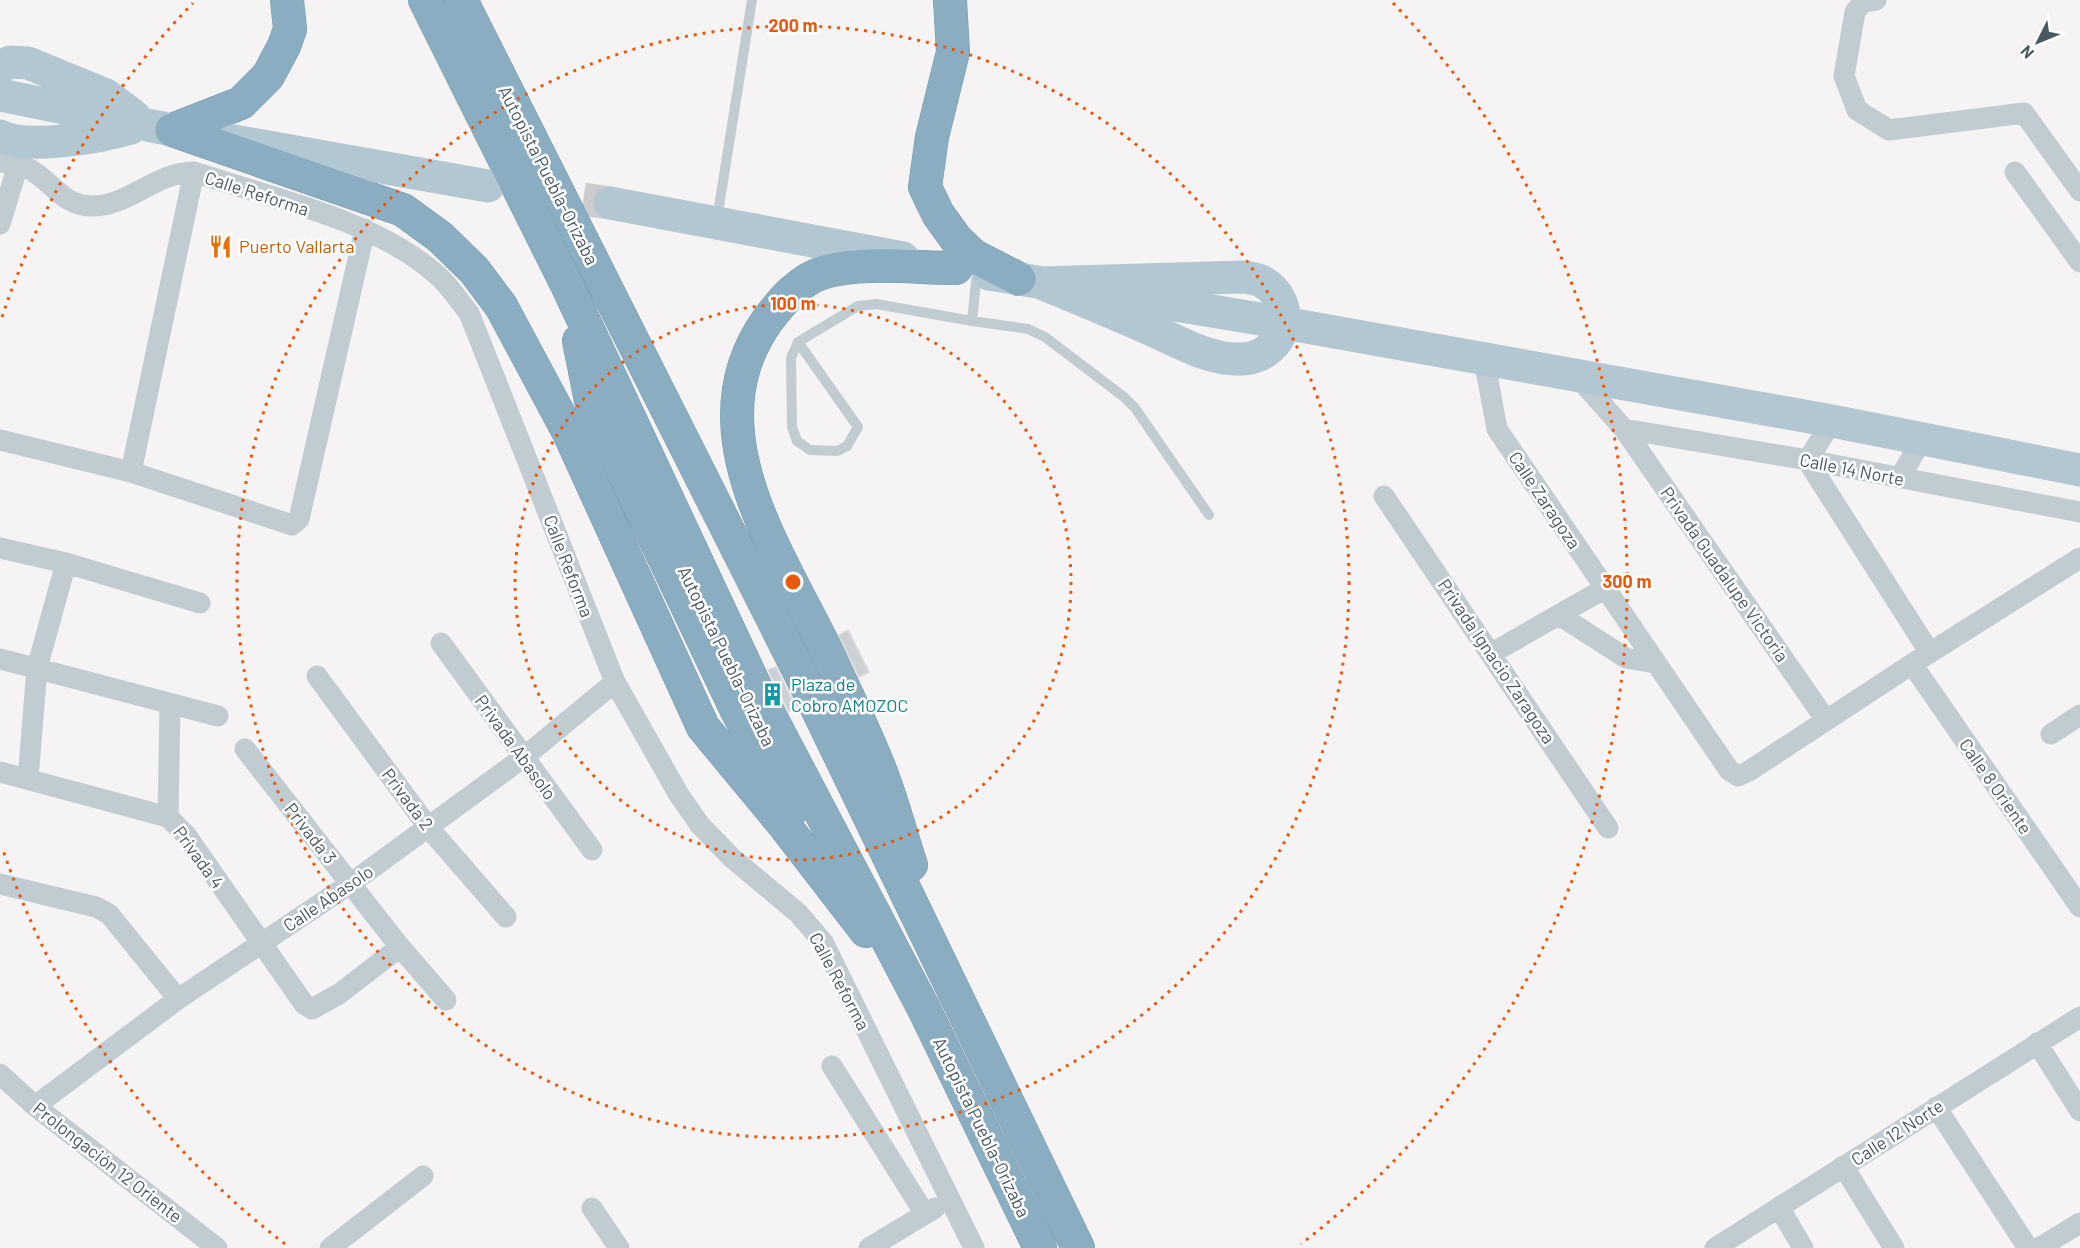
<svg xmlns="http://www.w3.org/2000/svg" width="2080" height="1248" viewBox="0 0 2080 1248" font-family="Barlow,sans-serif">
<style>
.building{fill:#cdd1d5;stroke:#d7dade;stroke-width:1.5}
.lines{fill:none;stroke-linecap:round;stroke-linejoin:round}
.primary-tunnel{stroke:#caccce;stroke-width:33;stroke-dasharray:33 16;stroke-linecap:butt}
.highway-casing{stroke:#7599ae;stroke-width:34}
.lane{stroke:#c0ccd2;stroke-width:10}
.street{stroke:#c0ccd2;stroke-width:21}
.primary{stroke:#b2c7d1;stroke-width:33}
.highway{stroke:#8aadc2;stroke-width:33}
.ring{fill:none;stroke:#e8590c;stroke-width:3;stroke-dasharray:3 6}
.labels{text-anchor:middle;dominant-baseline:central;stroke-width:5;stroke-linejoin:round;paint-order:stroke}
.street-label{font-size:18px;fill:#495961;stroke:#fff}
.food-label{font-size:18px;fill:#c56008;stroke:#fff;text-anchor:start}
.culture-label{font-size:18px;fill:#0d838f;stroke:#fff;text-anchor:start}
.centre{fill:#e8590c;stroke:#fff;stroke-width:3}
.ring-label{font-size:18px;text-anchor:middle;font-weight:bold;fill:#e8590c;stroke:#fff;stroke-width:5;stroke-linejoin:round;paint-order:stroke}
</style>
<rect width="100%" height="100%" fill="#f5f3f3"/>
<path class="building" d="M848,630L869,672L859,677L839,635Z
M776,667L796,708L789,712L768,670Z"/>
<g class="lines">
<path class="primary-tunnel" d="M535,192L610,203"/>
<defs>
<path id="highway" d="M425,0L568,287L761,699L923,1007L1040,1248
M461,0L802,677L1078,1248
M950,0L953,52L932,137L925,187L938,214L956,239L974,256L1019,279
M172,130L403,210L440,237L474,270L501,306L569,433L703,727L785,826
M172,130L241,103L268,76L284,46L290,29L287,0
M579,341L592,406L737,711L791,811
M773,806L785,826L866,931
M911,865C901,835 893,804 882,775C868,738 850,702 834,667C787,563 687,434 767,321C781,302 800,279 825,272C862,261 916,268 956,268"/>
</defs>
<use href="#highway" class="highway-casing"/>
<path class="lane" d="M717,219L752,0
M972,321L1028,329L1045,337L1124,397L1135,408L1209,515
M798,342L858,427L847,446L837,451L810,450L797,441L792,427L791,358L798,342L858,306L876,304L972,321L977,272"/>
<path class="street" d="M1876,0L1863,2L1855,12L1844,76L1857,110L1889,130L2024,113L2080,191
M0,162C10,163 22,165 31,170C52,182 63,205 90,206C127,208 155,172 194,172C271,198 376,220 437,275C449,285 459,301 469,313L615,682L679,795L700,825L732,858L798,913L823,942L974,1248
M2015,172L2080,262
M0,224L18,165
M1484,359L1497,429L1729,770L1738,776L1749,771L1912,664L2080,558
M1577,376L1624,429L1826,720
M1832,421L1808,460L1812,468L1930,653
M1624,429L1808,460L2080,512
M0,440L131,472L292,525L299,519L365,229
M131,472L194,172
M1900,478L1922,439
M1384,496L1608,828
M0,548L66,563L200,603
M1559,615L1626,658L1655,663
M441,643L592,850
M1492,653L1604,589
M0,659L218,716
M1912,664L2080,907
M317,676L428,827L506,917
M2051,734L2080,715
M245,749L400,947L446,1000
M0,772L168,817L186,835L304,1004L312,1009L339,994L400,947
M28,779L37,668L66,563
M168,817L170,705
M0,884L96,907L109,914L178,999
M2037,1043L2080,1111
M832,1066L925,1214
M0,1074L35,1106L217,1248
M35,1106L178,999L350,884L524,757L615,682
M1936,1107L2028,1248
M1843,1166L1894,1248
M1779,1207L1803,1248
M592,1208L619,1248
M330,1248L423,1176
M869,1248L935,1208
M1715,1248L2080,1017
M2039,1248L2080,1223"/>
<path class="primary" d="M0,67L10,62L28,63L106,95L134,116
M0,95L172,130L488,186
M0,136C28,150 101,137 131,128
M610,203L903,258
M989,274L1284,323L1832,421L2080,470
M1243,277C1249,278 1256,279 1261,281C1300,302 1286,357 1242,359C1208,361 1174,339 1143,326C1109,311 1075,297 1041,283Z"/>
<use href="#highway" class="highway"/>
</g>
<g class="ring">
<circle cx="793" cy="582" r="278"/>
<circle cx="793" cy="582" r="556"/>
<path d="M285 1244A834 834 0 0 1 2 847M2 317A834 834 0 0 1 193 3M1393 3A834 834 0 0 1 1301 1244"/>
</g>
<defs>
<symbol id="restaurant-bare" viewBox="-9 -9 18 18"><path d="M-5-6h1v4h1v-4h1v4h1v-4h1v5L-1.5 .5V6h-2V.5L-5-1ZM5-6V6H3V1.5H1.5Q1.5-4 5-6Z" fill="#e8710a" stroke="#fff" stroke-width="2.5" paint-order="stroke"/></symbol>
<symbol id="building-bare" viewBox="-9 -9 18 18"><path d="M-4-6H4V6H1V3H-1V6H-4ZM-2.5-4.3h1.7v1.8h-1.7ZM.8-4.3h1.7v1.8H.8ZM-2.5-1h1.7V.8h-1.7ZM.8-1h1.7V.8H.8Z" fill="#0f9aa8" stroke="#fff" stroke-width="2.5" paint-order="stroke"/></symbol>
</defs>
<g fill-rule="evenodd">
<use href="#restaurant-bare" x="204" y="230" width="33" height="33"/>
<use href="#building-bare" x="756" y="678" width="33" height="33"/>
</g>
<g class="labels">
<g class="street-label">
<text transform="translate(549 175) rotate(63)">Autopista Puebla-Orizaba</text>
<text transform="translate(257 193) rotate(18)">Calle Reforma</text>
<text transform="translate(1852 469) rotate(11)">Calle 14 Norte</text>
<text transform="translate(1545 500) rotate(56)">Calle Zaragoza</text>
<text transform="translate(569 566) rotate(69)">Calle Reforma</text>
<text transform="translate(1725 574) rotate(55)">Privada Guadalupe Victoria</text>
<text transform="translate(727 656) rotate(64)">Autopista Puebla-Orizaba</text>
<text transform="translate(1497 661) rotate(56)">Privada Ignacio Zaragoza</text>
<text transform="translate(516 747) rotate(54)">Privada Abasolo</text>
<text transform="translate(1996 786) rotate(55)">Calle 8 Oriente</text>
<text transform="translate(408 799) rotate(53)">Privada 2</text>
<text transform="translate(311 833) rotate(52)">Privada 3</text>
<text transform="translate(199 857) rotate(54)">Privada 4</text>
<text transform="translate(328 898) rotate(-34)">Calle Abasolo</text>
<text transform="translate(840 981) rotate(62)">Calle Reforma</text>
<text transform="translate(982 1127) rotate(64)">Autopista Puebla-Orizaba</text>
<text transform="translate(1897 1132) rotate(-33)">Calle 12 Norte</text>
<text transform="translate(108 1162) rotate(38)">Prolongación 12 Oriente</text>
</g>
<g class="food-label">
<text x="239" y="246">Puerto Vallarta</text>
</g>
<g class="culture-label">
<text x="791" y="684">Plaza de<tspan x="791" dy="21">Cobro AMOZOC</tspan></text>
</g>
</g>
<circle cx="793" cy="582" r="9" class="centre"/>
<g class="ring-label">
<text x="793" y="32">200 m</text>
<text x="793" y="310">100 m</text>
<text x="1627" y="588">300 m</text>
</g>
<g transform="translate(2038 42) rotate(227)" stroke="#ffffff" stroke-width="4.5" paint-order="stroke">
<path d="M0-4.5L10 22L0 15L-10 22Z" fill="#495961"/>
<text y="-9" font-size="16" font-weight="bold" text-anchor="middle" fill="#495961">N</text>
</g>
</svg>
